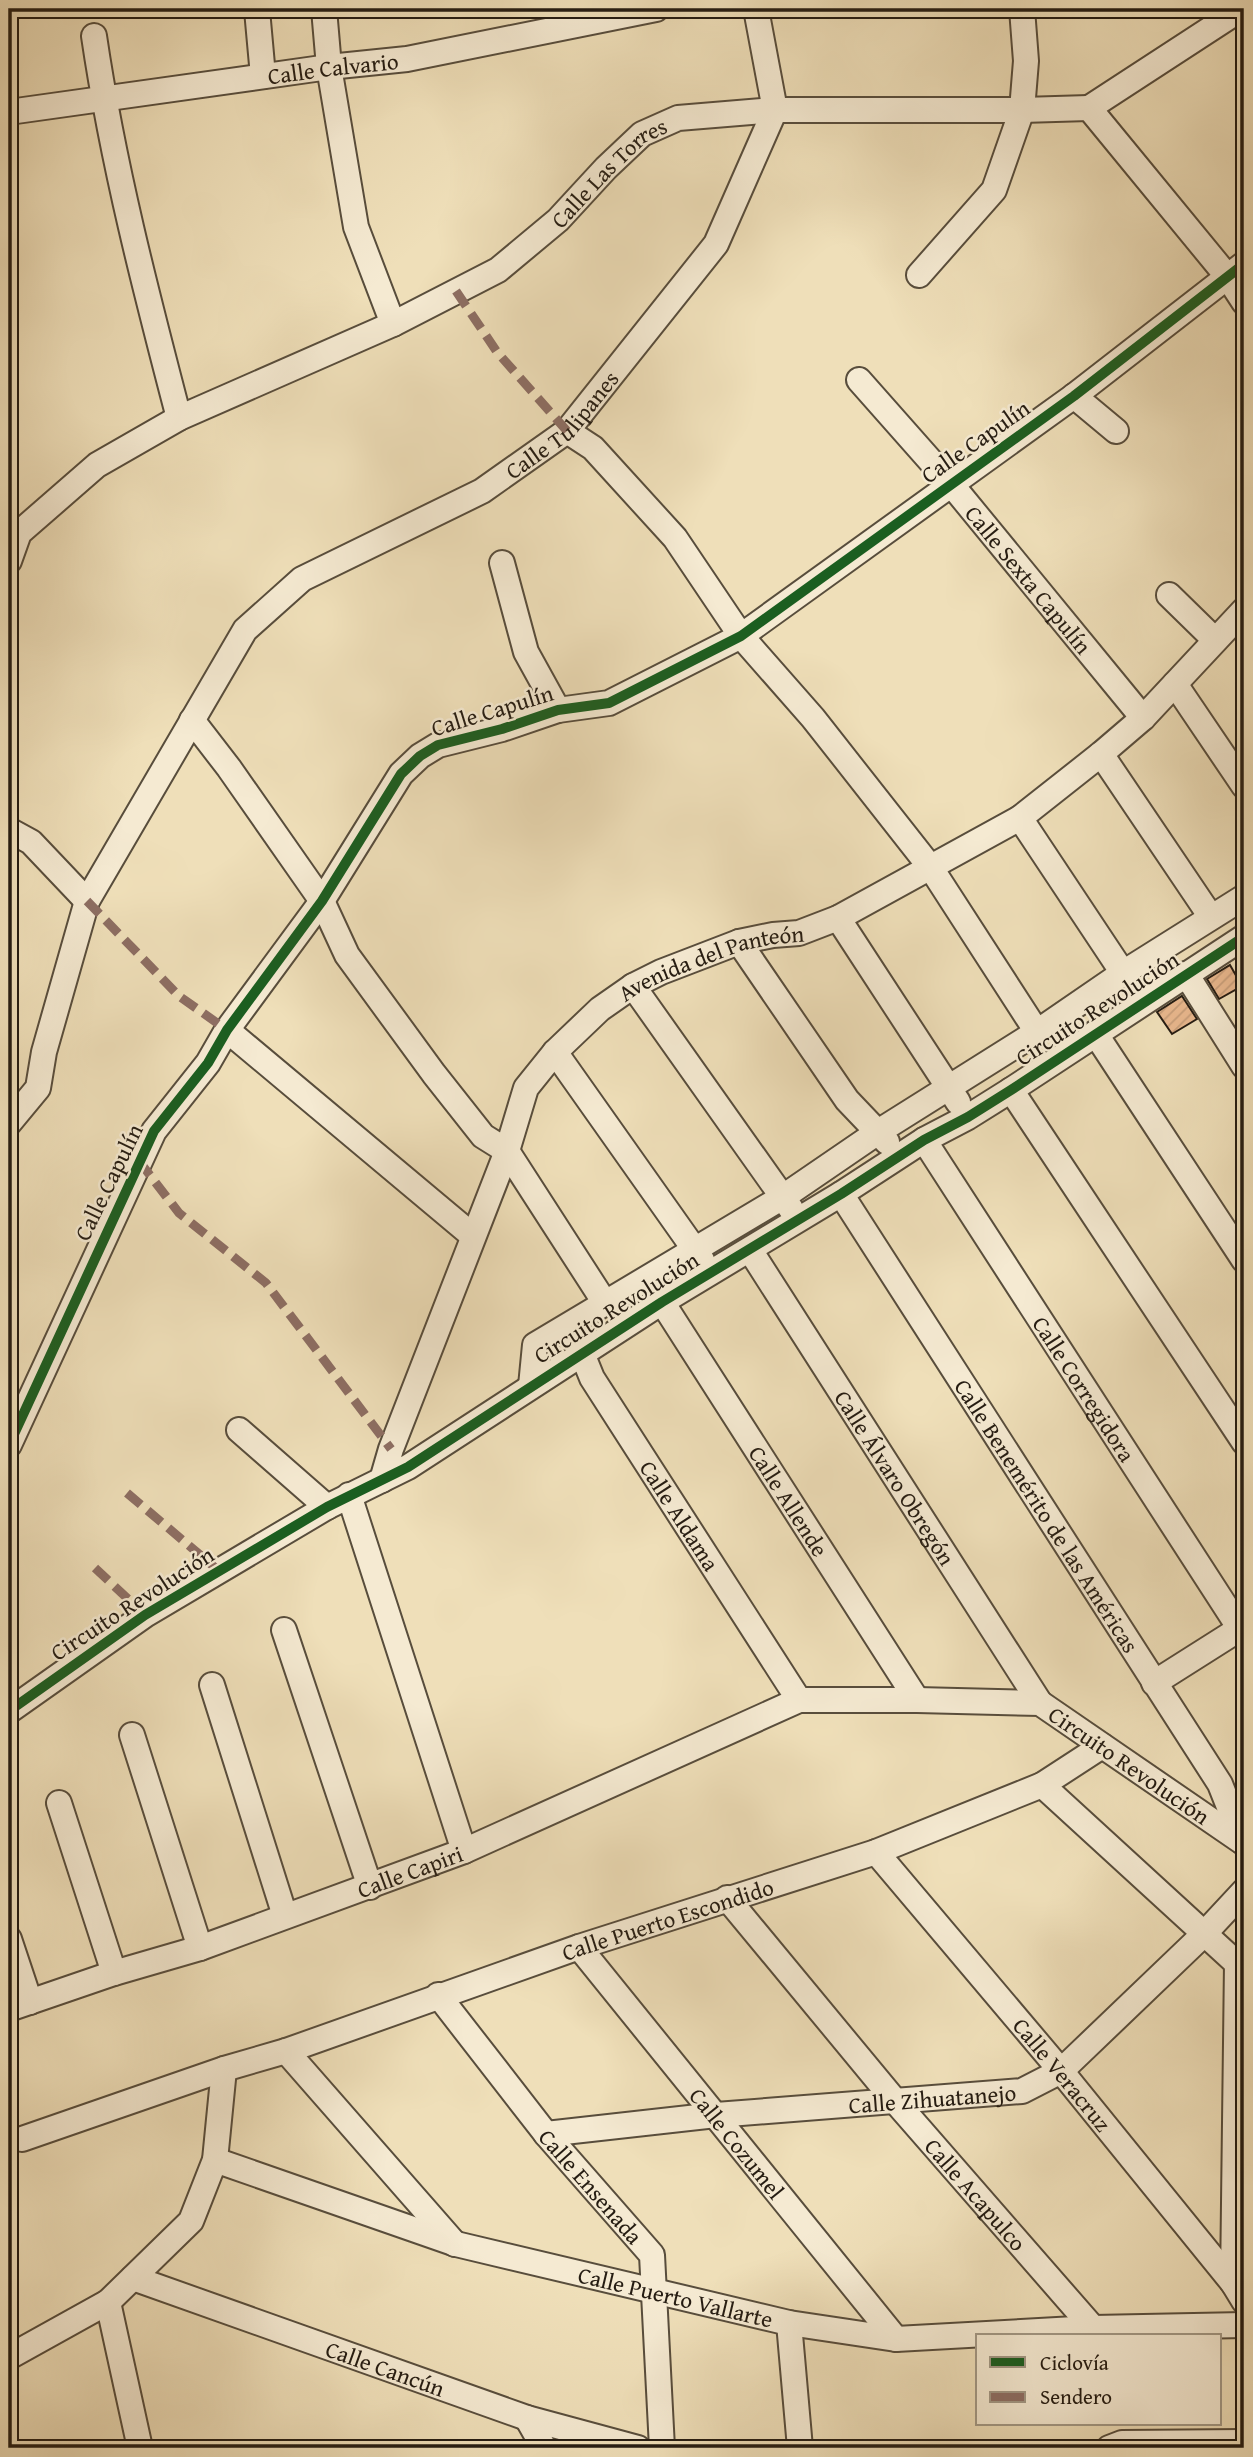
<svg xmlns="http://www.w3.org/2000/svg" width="1253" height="2457" viewBox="0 0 1253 2457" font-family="'Gentium Book Plus',serif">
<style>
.building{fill:url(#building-hatch);stroke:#251c12;stroke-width:2}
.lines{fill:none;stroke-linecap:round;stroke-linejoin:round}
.minor-casing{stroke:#584d3c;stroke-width:28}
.minor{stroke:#f5ead2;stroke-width:24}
.quiet{stroke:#8d6e63;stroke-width:9;stroke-dasharray:18 9;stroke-linecap:butt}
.cycleway-casing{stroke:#f5ead2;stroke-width:15}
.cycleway{stroke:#1b5e20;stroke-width:10}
.labels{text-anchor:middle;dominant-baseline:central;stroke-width:5;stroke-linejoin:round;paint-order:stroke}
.street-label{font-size:23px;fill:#251c12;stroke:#f5ead2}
</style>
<defs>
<pattern id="building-hatch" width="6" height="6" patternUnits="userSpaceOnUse" patternTransform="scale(1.75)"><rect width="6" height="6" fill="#e8b78d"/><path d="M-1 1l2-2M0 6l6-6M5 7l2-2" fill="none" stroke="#c79d79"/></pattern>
</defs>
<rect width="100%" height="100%" fill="#efdfb9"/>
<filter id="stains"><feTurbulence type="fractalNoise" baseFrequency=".00286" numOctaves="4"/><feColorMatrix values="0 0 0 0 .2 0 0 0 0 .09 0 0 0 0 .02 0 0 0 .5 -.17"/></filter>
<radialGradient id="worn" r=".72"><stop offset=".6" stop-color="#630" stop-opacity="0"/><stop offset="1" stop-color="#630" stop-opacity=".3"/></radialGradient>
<path class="building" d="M1230,965L1242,986L1219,999L1207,979Z
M1182,996L1197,1019L1172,1034L1157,1012Z"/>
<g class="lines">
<defs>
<g id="minor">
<path d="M324,9L329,67L356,227L393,324"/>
<path d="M257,10L263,76"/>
<path d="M94,36C113,165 146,292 179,418"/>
<path d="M1089,108L1227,276L1244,302"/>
<path d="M1089,108L1241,9"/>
<path id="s1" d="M9,112L329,67L407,59L656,9"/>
<path d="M919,275L994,190L1022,110L1026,61L1022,9"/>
<path id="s2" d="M859,380L951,484L1143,718"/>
<path d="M1074,396L1116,431"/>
<path d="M567,431L593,448L675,538L741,636L813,718L931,868L1037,1032"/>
<path id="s3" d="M9,561L19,533L97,465L179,418L393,324L498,270L558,220L606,168L642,134L678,118L775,110H1022L1089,108"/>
<path d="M502,563L526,652L558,710"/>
<path d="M1169,595L1215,640"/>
<path d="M1175,684L1244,786"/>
<path d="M192,720L229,768L322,901L347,955L434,1074L483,1136L507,1151L605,1303"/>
<path d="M1101,754L1211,917"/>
<path d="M1020,818L1123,973"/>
<path d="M9,830L31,842L87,901"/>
<path d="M838,918L958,1102"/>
<path d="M739,942L847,1100L887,1142"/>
<path d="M1186,974L1244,1066"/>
<path d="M633,986L791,1209"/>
<path d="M227,1030L473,1236"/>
<path d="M1095,1033L1244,1260"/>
<path d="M555,1052L702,1260"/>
<path d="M1011,1090L1244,1442"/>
<path id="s4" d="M9,1123L38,1088L44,1052L87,901L245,630L302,579L482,491L567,431L716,244L775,110L756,9"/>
<path id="s5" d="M924,1140L1244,1635"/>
<path id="s6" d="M841,1194L1220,1784L1243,1842"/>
<path id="s7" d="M750,1250L1040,1703"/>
<path id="s8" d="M662,1302L917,1700"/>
<path id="s9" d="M577,1341L592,1378L799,1700"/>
<path d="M531,1386L535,1345L783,1197L878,1132L1037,1032L1123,973L1244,897"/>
<path d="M239,1430L327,1507"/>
<path d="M9,1445L154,1131L208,1063L227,1030L322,901L401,774L420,756L438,745L502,729L558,710L609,703L741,636L1074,396L1244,264"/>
<path id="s10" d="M382,1480L391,1449L507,1151L526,1088L555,1052L600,1009L633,986L661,972L739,942L773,935L799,933L838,918L1020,818L1101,754L1143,718L1244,610"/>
<path d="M349,1495L464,1851"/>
<path d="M284,1630L370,1887"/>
<path d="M1154,1683L1244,1626"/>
<path d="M212,1685L285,1916"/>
<path d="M9,1711L145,1615L327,1507L408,1467L662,1302L841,1194L924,1140L968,1117L1011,1090L1244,937"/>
<path d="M132,1735L200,1948"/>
<path d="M1042,1785L1244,1970"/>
<path d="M59,1803L114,1973"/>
<path id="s11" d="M876,1852L1061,2071L1233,2283L1244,2301"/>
<path id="s12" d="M727,1898L895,2101L1093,2328"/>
<path d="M9,1939L30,2002"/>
<path id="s13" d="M579,1947L896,2339"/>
<path id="s14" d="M438,1995L546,2134L652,2255L662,2448"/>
<path id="s15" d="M9,2009L114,1973L200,1948L464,1851L799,1700H917L1040,1703L1244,1843"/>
<path d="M286,2051L455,2244"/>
<path id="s16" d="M546,2134L716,2115L1022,2091L1061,2071L1204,1934L1244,1891"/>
<path id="s17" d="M22,2139L224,2069L286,2051L579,1947L876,1852L1042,1785L1102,1746"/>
<path id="s18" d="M215,2160L456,2244L789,2323L896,2339L1093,2328L1244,2325"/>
<path id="s19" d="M133,2278L527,2418L638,2448"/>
<path d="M1233,2283L1237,1963"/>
<path d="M108,2302L140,2448"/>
<path d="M789,2323L800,2448"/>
<path d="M9,2357L108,2302L191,2221L215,2160L224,2069"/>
<path d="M527,2418L544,2448"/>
<path d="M1109,2448L1122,2443L1244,2442"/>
</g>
</defs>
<use href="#minor" class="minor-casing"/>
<use href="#minor" class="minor"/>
<path class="quiet" d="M456,291L497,352L567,431
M87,901L179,996L227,1030
M139,1161L179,1213L266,1283L391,1449
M127,1493L219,1571
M95,1568L145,1615"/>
<defs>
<path id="cycleway" d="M9,1445L154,1131L208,1063L227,1030L322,901L401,774L420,756L438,745L502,729L558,710L609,703L741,636L1074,396L1244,264
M9,1711L145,1615L327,1507L408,1467L662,1302L841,1194L924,1140L968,1117L1011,1090L1244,937"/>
</defs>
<use href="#cycleway" class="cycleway-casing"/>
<use href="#cycleway" class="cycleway"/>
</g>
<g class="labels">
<g class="street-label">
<text stroke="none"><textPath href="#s1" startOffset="327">Calle Calvario</textPath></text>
<text stroke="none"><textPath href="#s3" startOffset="728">Calle Las Torres</textPath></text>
<text stroke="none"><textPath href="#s4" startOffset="934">Calle Tulipanes</textPath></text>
<text transform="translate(975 441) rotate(-35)">Calle Capulín</text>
<text stroke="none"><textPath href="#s2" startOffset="262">Calle Sexta Capulín</textPath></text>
<text transform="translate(492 710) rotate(-17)">Calle Capulín</text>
<text stroke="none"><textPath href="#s10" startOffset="649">Avenida del Panteón</textPath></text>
<text transform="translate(1097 1008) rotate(-33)">Circuito Revolución</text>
<text transform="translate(108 1182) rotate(-64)">Calle Capulín</text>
<text transform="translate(616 1307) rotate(-32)">Circuito Revolución</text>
<text stroke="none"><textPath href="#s5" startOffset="296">Calle Corregidora</textPath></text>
<text stroke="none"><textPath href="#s7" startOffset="270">Calle Álvaro Obregón</textPath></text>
<text stroke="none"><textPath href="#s8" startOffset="236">Calle Allende</textPath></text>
<text stroke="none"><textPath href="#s9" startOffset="203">Calle Aldama</textPath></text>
<text stroke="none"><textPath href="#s6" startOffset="382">Calle Benemérito de las Américas</textPath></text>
<text transform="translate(132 1603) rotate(-33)">Circuito Revolución</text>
<text stroke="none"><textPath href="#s15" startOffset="1199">Circuito Revolución</textPath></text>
<text stroke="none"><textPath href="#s15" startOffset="424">Calle Capiri</textPath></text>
<text stroke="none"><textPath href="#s17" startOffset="682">Calle Puerto Escondido</textPath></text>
<text stroke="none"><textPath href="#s11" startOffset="290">Calle Veracruz</textPath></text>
<text stroke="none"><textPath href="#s16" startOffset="388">Calle Zihuatanejo</textPath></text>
<text stroke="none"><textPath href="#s13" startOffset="252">Calle Cozumel</textPath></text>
<text stroke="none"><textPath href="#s14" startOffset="245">Calle Ensenada</textPath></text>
<text stroke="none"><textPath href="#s12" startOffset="387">Calle Acapulco</textPath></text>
<text stroke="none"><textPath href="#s18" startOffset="481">Calle Puerto Vallarte</textPath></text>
<text stroke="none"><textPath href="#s19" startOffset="268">Calle Cancún</textPath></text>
</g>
</g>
<rect width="1253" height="2457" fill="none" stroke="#efdfb9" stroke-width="35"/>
<rect x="10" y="10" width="1232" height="2436" fill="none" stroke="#251c12" stroke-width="3.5"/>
<rect x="18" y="18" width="1218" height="2422" fill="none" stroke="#251c12" stroke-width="2"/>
<rect x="976" y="2334" width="245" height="91" fill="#f5ead2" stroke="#a29885" stroke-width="2"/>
<rect x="990" y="2357" width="35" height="10" fill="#1b5e20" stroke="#a29885" stroke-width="2"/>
<text x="1040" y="2370" font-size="21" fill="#251c12">Ciclovía</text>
<rect x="990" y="2392" width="35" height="10" fill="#8d6e63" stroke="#a29885" stroke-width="2"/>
<text x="1040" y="2404" font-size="21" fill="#251c12">Sendero</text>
<rect width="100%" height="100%" filter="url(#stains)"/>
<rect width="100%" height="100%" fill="url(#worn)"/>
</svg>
